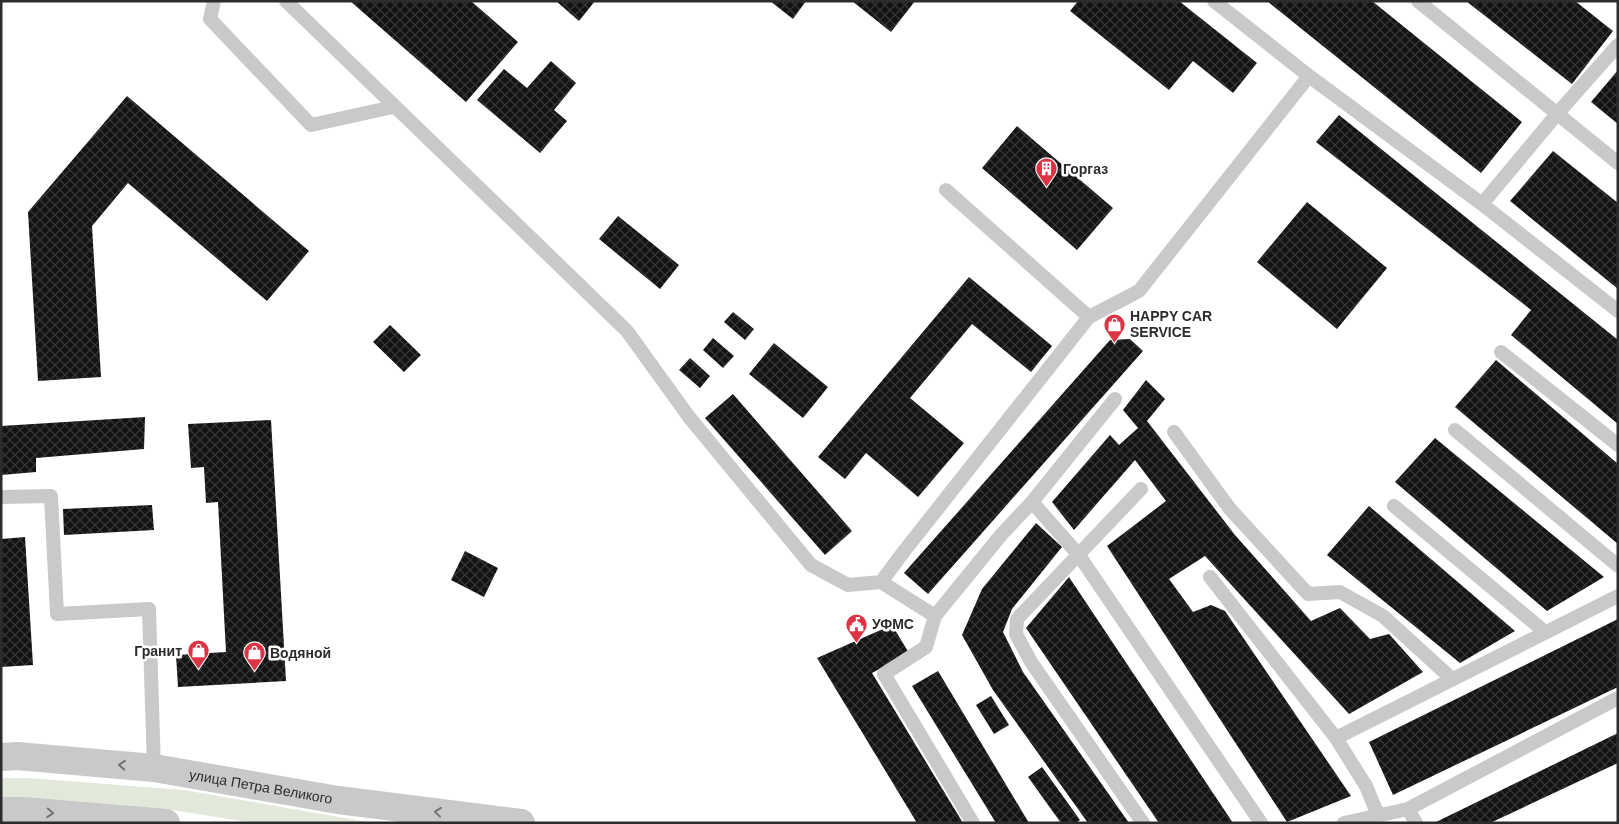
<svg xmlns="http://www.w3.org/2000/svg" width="1619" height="824" viewBox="0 0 1619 824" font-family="Arial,sans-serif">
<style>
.grass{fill:#e3e9da}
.building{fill:url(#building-cross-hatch)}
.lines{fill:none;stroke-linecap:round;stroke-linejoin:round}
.service{stroke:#c9c9c9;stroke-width:14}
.tertiary{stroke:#c9c9c9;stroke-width:28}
.oneway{stroke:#737373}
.labels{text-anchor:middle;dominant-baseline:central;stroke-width:5;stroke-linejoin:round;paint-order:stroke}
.poi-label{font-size:14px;font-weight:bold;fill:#2c2c2c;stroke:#fff;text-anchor:start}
.street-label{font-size:14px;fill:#2c2c2c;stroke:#fff}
</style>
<defs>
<pattern id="building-cross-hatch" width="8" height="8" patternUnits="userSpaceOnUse" patternTransform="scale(1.25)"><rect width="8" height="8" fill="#131313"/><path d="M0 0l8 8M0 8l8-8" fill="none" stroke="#363636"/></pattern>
</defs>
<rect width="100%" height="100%" fill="#fff"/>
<path class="grass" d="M1,778H29L184,790L373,823H254L173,810L30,799H1Z"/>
<path class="building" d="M350,1H471L518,42L466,102Z
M556,1H595L579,21Z
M770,1H806L793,19Z
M852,1H915L891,32Z
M1078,1H1179L1257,63L1233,93L1193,61L1169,90L1070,11Z
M1267,1H1372L1522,122L1481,173Z
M1466,1H1575L1613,31L1572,84Z
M551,61L576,83L554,110L567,121L540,153L477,100L504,69L527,88Z
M1618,70V124L1591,102Z
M127,96L309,251L267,301L128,183L92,226L101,377L38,381L28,212Z
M1339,115L1618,340V424L1511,335L1531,310L1316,142Z
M1017,126L1113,208L1077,250L982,168Z
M1553,151L1618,203V289L1510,201Z
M1307,202L1387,268L1337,329L1257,262Z
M618,216L679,265L660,289L599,239Z
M969,277L1052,346L1031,372L972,324L910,398L964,443L918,497L866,453L845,479L818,457Z
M733,312L754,329L745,340L724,322Z
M390,325L421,355L404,372L373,342Z
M713,338L734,356L723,368L703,350Z
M1130,339L1143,351L928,594L904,573L1110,340Z
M774,343L828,387L803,418L749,374Z
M690,358L710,376L700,388L679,370Z
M1496,360L1618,464V544L1455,407Z
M1146,380L1165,399L1147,421L1235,535L1311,621L1340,608L1370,639L1389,634L1423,672L1349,714L1205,556L1169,579L1193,612L1211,605L1225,611L1351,796L1287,822L1107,546L1166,501L1135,460L1074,530L1052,502L1110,435L1119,445L1138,428L1123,410Z
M733,394L852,531L825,555L705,418Z
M145,417L144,449L36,458V472L1,475V426Z
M271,420L286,681L178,687L176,655L226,652L218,502L206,503L204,467L191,468L188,424Z
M1435,438L1604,577L1547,611L1395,482Z
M152,505L154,530L64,535L63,509Z
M1369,506L1515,631L1460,663L1327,555Z
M1036,523L1062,547L1012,609L1003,632L1023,672L1129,823H1088L993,690L962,635L982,589Z
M25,537L33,665L1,667V539Z
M465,551L498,568L484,597L451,580Z
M1069,577L1233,823H1159L1026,628Z
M1618,619V687L1393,795L1369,742Z
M892,625L909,653L872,673L963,823H917L817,658Z
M938,671L1029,823H996L912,686Z
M991,696L1009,725L994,734L976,705Z
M1618,733V763L1490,823H1434Z
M1042,767L1080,820L1076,823H1061L1028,777Z"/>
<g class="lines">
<path class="service" d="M214,1L210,19L311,125L393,107
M286,1L627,331L689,417L811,565L848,585L881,582L905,550L1089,317L946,190
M1214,1L1309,76L1482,204L1618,311
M1418,1L1618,163
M1482,204L1557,114L1618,45
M1089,317L1139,291L1309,76
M1501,352L1618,445
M1455,430L1618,566
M1174,432L1230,509L1308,594L1340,592L1383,616L1452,679
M1141,489L1017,619L1016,634L1031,662L1143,823
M1,497L51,496L57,614L149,609L154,768
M1032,502L1078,554L1261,823
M1394,506L1545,632
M1210,577L1336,738L1366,786L1378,815
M881,582L935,616L1001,535L1032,502L1115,399
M935,616L926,647L884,674L973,823
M1336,738L1618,596
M1344,823L1408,809
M1416,823L1408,809L1618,698"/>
<g class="tertiary">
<path id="s1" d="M1,757L17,756L154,768L338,800L521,823"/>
<path d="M1,811H23L166,823"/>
</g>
</g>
<defs><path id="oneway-chevron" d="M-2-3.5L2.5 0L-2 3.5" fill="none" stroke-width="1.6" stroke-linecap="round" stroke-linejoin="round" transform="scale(1.25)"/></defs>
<g class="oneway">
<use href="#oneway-chevron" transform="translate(122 765) rotate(-175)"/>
<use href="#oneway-chevron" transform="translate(438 812) rotate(-173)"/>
<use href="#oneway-chevron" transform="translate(50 813) rotate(4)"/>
</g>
<defs>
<symbol id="building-pin" viewBox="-11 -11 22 30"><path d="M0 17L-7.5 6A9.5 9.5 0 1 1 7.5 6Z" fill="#dd3445" stroke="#fff"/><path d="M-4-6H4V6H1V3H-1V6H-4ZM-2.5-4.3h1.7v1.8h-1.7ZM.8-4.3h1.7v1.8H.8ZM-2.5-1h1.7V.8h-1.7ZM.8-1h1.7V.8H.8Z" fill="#fff"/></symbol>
<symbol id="shop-pin" viewBox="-11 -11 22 30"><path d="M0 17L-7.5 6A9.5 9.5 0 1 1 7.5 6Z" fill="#dd3445" stroke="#fff"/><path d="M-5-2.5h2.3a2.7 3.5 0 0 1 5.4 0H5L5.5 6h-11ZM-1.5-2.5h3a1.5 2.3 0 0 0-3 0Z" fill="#fff"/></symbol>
<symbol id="civic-pin" viewBox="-11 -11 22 30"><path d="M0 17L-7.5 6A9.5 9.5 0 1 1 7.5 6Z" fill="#dd3445" stroke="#fff"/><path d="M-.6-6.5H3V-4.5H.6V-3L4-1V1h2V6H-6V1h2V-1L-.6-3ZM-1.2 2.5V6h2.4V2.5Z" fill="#fff"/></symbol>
</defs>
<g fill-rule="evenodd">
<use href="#building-pin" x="1034" y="156" width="25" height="34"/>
<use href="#shop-pin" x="1102" y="312" width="25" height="34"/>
<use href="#civic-pin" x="844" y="612" width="25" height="34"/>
<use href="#shop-pin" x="186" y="638" width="25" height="34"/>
<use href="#shop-pin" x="242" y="640" width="25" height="34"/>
</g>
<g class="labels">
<g class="poi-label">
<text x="1063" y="169">Горгаз</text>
<text x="1130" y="316">HAPPY CAR<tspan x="1130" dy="16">SERVICE</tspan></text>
<text x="872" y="624">УФМС</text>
<text x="182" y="651" text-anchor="end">Гранит</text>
<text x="270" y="653">Водяной</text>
</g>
<g class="street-label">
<text stroke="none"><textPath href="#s1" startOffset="262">улица Петра Великого</textPath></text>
</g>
</g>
<rect width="1619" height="824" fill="none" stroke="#2c2c2c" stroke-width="5"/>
</svg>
